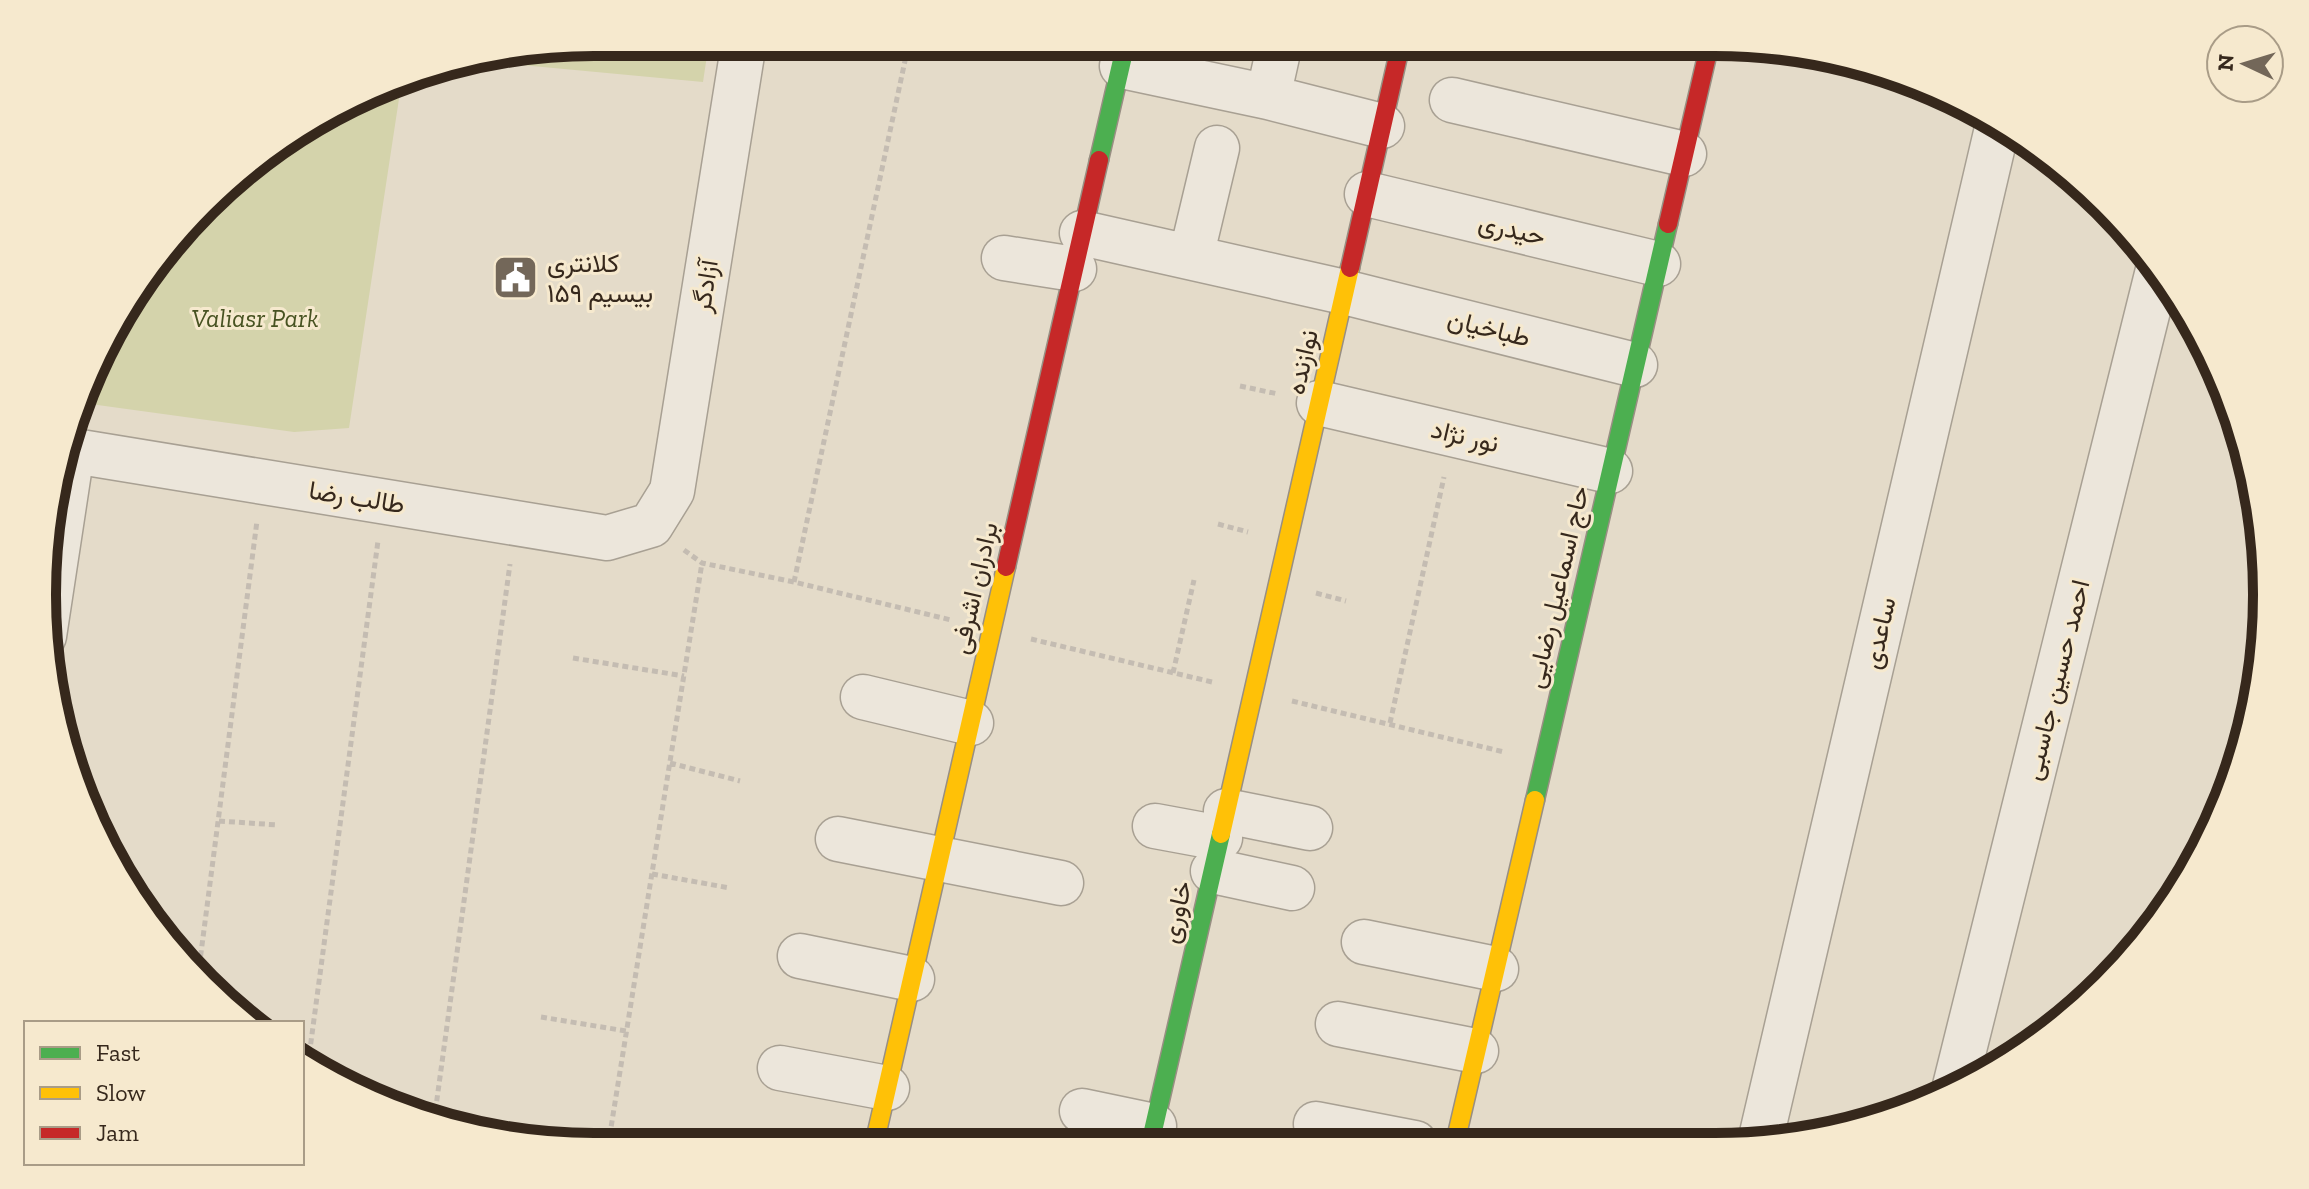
<svg xmlns="http://www.w3.org/2000/svg" width="2309" height="1189" viewBox="0 0 2309 1189" font-family="'Zilla Slab',Vazirmatn,serif">
<style>
.green{fill:#d4d3ab}
.lines{fill:none;stroke-linecap:round;stroke-linejoin:round}
.street-casing{stroke:#a8a093;stroke-width:47}
.fast-casing{stroke:#988f83;stroke-width:21}
.slow-casing{stroke:#988f83;stroke-width:21}
.jam-casing{stroke:#988f83;stroke-width:21}
.path{stroke:#c4bcb2;stroke-width:5;stroke-dasharray:6 4;stroke-linecap:butt}
.street{stroke:#ece6db;stroke-width:44}
.fast{stroke:#4caf50;stroke-width:18}
.slow{stroke:#ffc107;stroke-width:18}
.jam{stroke:#c62828;stroke-width:18}
.labels{text-anchor:middle;dominant-baseline:central;stroke-width:6;stroke-linejoin:round;paint-order:stroke}
.street-label{font-size:26px;fill:#36281c;stroke:#f6e9ce}
.poi-label{font-size:26px;fill:#36281c;stroke:#f6e9ce;text-anchor:start}
.park-label{font-size:26px;font-style:italic;fill:#485322;stroke:#f6e9ce}
.rim{fill:none;stroke:#36281c;stroke-width:10}
</style>
<rect width="100%" height="100%" fill="#e4dbc9"/>
<path class="green" d="M595,42H709L703,82L479,61Z
M402,79L349,428L294,432L83,403L135,288L258,156Z"/>
<g class="lines">
<defs>
<path id="street" d="M1122,66L1268,97L1382,126
M1268,97L1280,43
M1452,100L1684,154
M1367,194L1658,264
M1082,233L1344,292L1635,365
M1191,257L1217,148
M1004,258L1074,269
M1319,403L1610,471
M62,449L607,538L651,525L672,491L744,42
M44,636L72,452
M863,697L971,723
M1226,811L1310,828
M1155,826L1220,838
M838,839L1061,883
M1213,871L1292,888
M1364,942L1496,969
M800,956L912,979
M1338,1024L1476,1051
M780,1068L887,1088
M1954,1090L2158,270
M1082,1111L1154,1126
M1316,1124L1415,1143
M1760,1142L1998,124"/>
<path id="fast" d="M1099,160L1126,43
M1535,800L1668,224
M1150,1144L1221,834"/>
<path id="slow" d="M1221,834L1350,268
M1455,1143L1535,800
M874,1145L1006,567"/>
<path id="jam" d="M1668,224L1710,43
M1350,268L1401,43
M1006,567L1099,160"/>
</defs>
<use href="#street" class="street-casing"/>
<use href="#fast" class="fast-casing"/>
<use href="#slow" class="slow-casing"/>
<use href="#jam" class="jam-casing"/>
<path class="path" d="M1240,386L1278,394
M1218,524L1248,532
M684,550L702,563L794,582L951,620
M794,582L909,42
M1316,593L1346,601
M1031,639L1212,682
M573,658L684,676
M1173,673L1194,580
M1292,701L1504,752
M1390,723L1444,477
M670,763L740,781
M219,821L278,825
M652,874L730,888
M198,976L257,521
M541,1017L626,1031
M308,1064L378,541
M434,1121L510,564
M608,1146L702,563"/>
<use href="#street" class="street"/>
<use href="#fast" class="fast"/>
<use href="#slow" class="slow"/>
<use href="#jam" class="jam"/>
</g>
<defs>
<symbol id="civic-square" viewBox="-11 -11 22 22"><rect x="-9" y="-9" width="18" height="18" rx="4" fill="#736759" stroke="#f6e9ce"/><path d="M-.6-6.5H3V-4.5H.6V-3L4-1V1h2V6H-6V1h2V-1L-.6-3ZM-1.2 2.5V6h2.4V2.5Z" fill="#fff"/></symbol>
</defs>
<g fill-rule="evenodd">
<use href="#civic-square" x="490" y="252" width="51" height="51"/>
</g>
<g class="labels">
<g class="street-label">
<text transform="translate(1512 229) rotate(13)">حیدری</text>
<text transform="translate(705 286) rotate(-81)">آزادگر</text>
<text transform="translate(1489 328) rotate(14)">طباخیان</text>
<text transform="translate(1302 362) rotate(-77)">نوازنده</text>
<text transform="translate(1465 436) rotate(13)">نور نژاد</text>
<text transform="translate(357 497) rotate(9)">طالب رضا</text>
<text transform="translate(1557 587) rotate(-77)">حاج اسماعیل رضایی</text>
<text transform="translate(974 588) rotate(-77)">برادران اشرفی</text>
<text transform="translate(1879 633) rotate(-77)">ساعدی</text>
<text transform="translate(2056 680) rotate(-76)">احمد حسین جاسبی</text>
<text transform="translate(1176 912) rotate(-77)">خاوری</text>
</g>
<g class="poi-label">
<text x="547" y="263">کلانتری<tspan x="547" dy="30">۱۵۹ بیسیم</tspan></text>
</g>
<g class="park-label">
<text x="255" y="318">Valiasr Park</text>
</g>
</g>
<path d="M0 0H2309V1189H0ZM594 56H1715A538 538 0 0 1 2253 594V595A538 538 0 0 1 1715 1133H594A538 538 0 0 1 56 595V594A538 538 0 0 1 594 56Z" fill="#f6e9ce" fill-rule="evenodd"/>
<path class="rim" d="M594 56H1715A538 538 0 0 1 2253 594V595A538 538 0 0 1 1715 1133H594A538 538 0 0 1 56 595V594A538 538 0 0 1 594 56Z"/>
<rect x="24" y="1021" width="280" height="144" fill="#f6e9ce" stroke="#a99c87" stroke-width="2"/>
<rect x="40" y="1047" width="40" height="12" fill="#4caf50" stroke="#a99c87" stroke-width="2"/>
<text x="96" y="1061" font-size="24" fill="#36281c">Fast</text>
<rect x="40" y="1087" width="40" height="12" fill="#ffc107" stroke="#a99c87" stroke-width="2"/>
<text x="96" y="1101" font-size="24" fill="#36281c">Slow</text>
<rect x="40" y="1127" width="40" height="12" fill="#c62828" stroke="#a99c87" stroke-width="2"/>
<text x="96" y="1141" font-size="24" fill="#36281c">Jam</text>
<g transform="translate(2245 64) rotate(274)"><circle r="38" fill="#f6e9ce" stroke="#a99c87" stroke-width="2"/>
<path d="M0-6L14 30L0 20L-14 30Z" fill="#736759"/>
<text y="-12" font-size="22" font-weight="bold" text-anchor="middle" fill="#36281c">N</text>
</g>
</svg>
